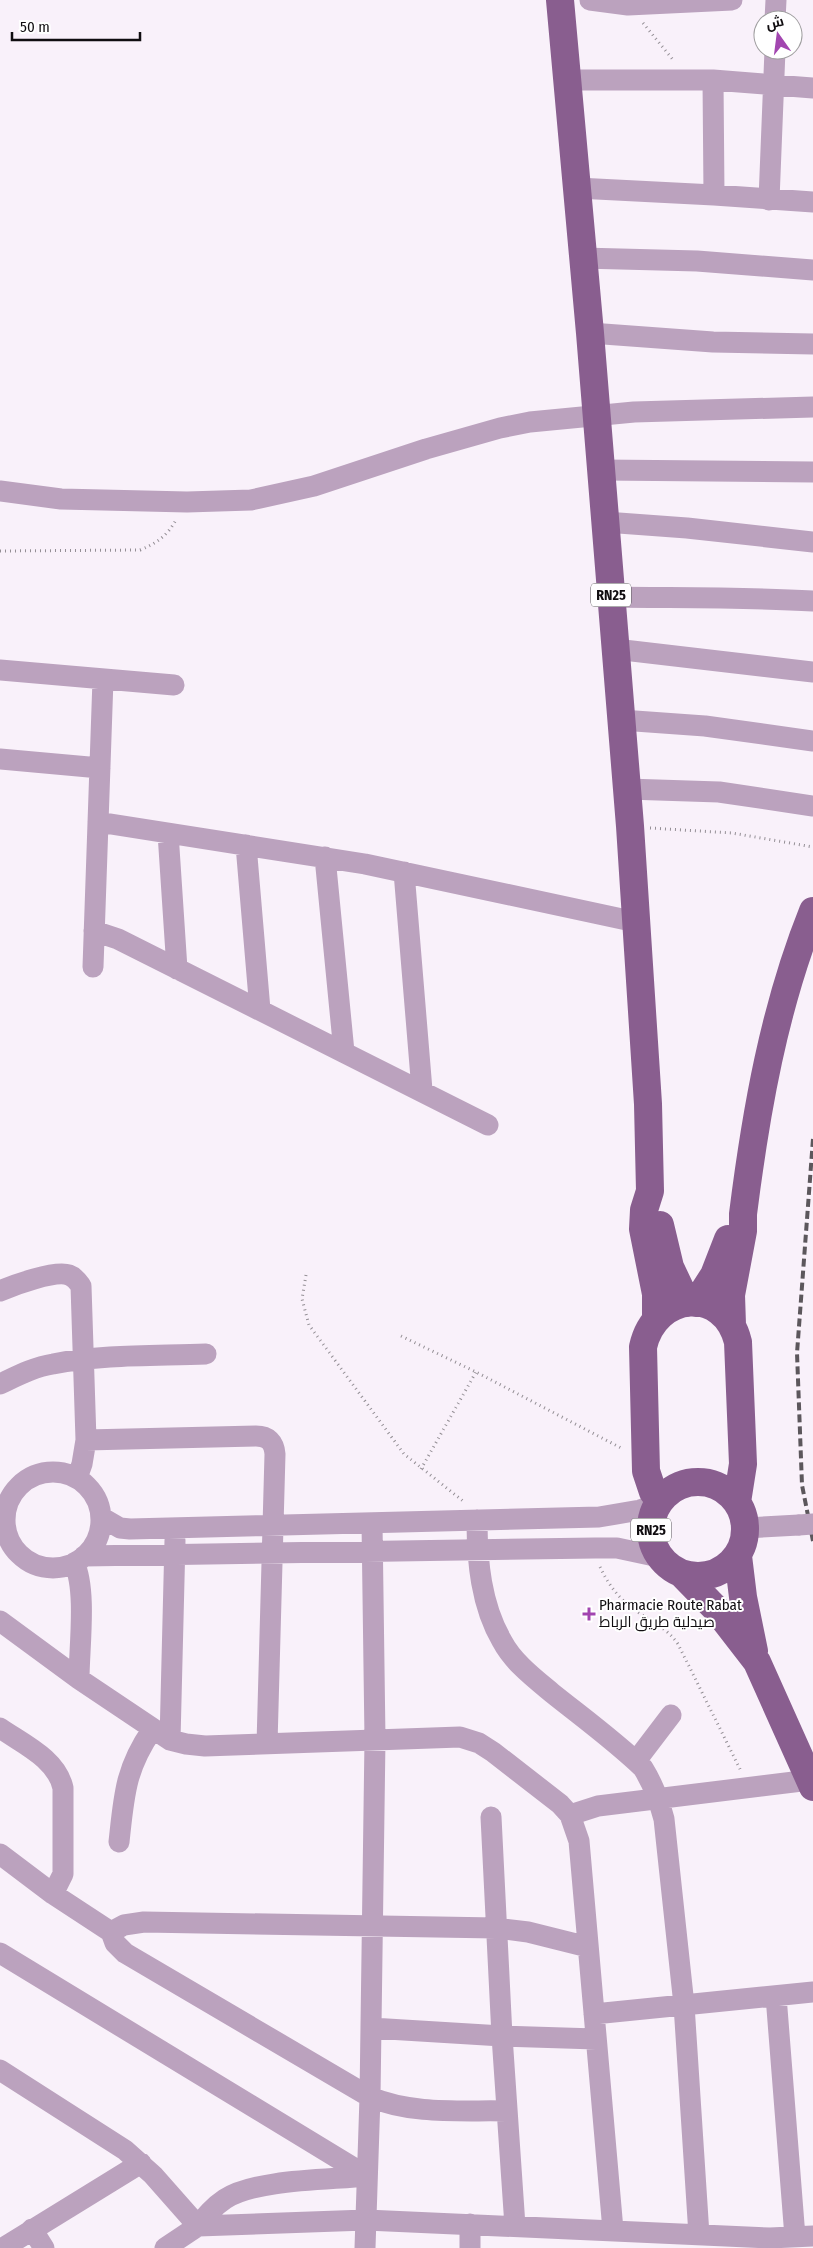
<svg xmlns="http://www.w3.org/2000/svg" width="813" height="2248" viewBox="0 0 813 2248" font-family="'Fira Sans Condensed',Cairo,sans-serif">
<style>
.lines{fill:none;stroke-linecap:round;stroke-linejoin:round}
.path{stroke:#948f95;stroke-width:3;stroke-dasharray:1 4;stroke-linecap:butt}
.minor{stroke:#bba2be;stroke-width:21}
.major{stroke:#895e8f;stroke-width:28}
.rail{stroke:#5c575c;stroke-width:4;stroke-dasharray:8 4;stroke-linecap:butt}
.minor-bridge{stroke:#bba2be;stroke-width:21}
.poi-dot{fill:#a246b0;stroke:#fff;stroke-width:2}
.labels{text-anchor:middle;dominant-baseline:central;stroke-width:4;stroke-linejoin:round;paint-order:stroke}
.shield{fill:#fff;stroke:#585658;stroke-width:1}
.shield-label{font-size:14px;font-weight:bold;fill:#100d10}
.poi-label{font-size:15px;fill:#100d10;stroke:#fff;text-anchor:start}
</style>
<rect width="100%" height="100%" fill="#f9f1fa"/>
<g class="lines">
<path class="path" d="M643,23L674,61
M0,551L140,550C157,543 167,536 176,520
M650,828L732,833L813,847
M306,1275L302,1299L309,1325L404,1454L463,1501
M401,1336L476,1372L623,1449
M421,1469L476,1372
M600,1567C608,1584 619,1599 635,1610C651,1622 666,1627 678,1644L741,1771"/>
<path class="minor" d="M590,0L628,5L732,0
M775,20L776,0
M567,80H713L813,88
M713,80L714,195
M577,188L714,195L813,202
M769,200L775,50
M582,258L697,261L813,270
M590,333L713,342L813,344
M601,470L813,472
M0,491L61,499L187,502L251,500L314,486L426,449L500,428L530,422L634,412L813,407
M605,522L687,528L813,542
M611,597C678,598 746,597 813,601
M615,649L813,672
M0,670L174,685
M621,720L705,726L813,741
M0,759L100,768
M627,789L719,792L813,806
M98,822L365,864L636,922
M168,833L177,969
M246,845L260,1010
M325,857L344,1052
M404,872L422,1090
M94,931L118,939L488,1125
M93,967L103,679
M0,1291C14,1285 55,1270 69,1275C75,1277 78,1282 81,1286L86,1440L82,1464L77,1478
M0,1384C17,1376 34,1367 53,1364C103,1354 156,1356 206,1354
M86,1440L256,1436C268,1436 274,1442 275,1454L267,1744
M5 1520a48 48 0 1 1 96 0a48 48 0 1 1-96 0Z
M101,1517L120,1528L130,1529L599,1517L640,1510L658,1504
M477,1520C477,1561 481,1605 502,1641C513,1662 534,1678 552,1693C582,1717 615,1741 643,1768C653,1784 659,1800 664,1819L684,2005L699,2235
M746,1528L799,1525
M84,1556L595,1548H617L659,1557
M74,1563C87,1589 79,1649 79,1679
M0,1621L79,1679L170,1740L186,1744L205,1746L460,1737L479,1743L493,1752L560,1804L570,1815L579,1841L613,2230
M0,1728C23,1744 57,1759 63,1788V1874L53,1894
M170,1740L175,1540
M636,1761L671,1715
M570,1815L598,1806L810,1780
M491,1817L502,2036L515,2226
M119,1842C124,1796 125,1769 152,1730
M0,1854L53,1894L111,1932
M0,1953L367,2176
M776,1996L795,2237
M594,2014L813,1992
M371,2028L502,2036L596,2039
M0,2070L125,2150L153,2175L198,2226L165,2248
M507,2111C462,2110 413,2115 370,2097L125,1953L115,1943L111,1932L124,1925L144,1922L496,1928L528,1932L588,1947
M198,2226L366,2220L770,2238L813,2236
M198,2226C206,2216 213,2207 225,2199C256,2179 329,2180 367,2176
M32,2229L44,2248
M3,2248L141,2163
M365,2248L370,2097L375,1739L372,1523
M470,2248V2224"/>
<path class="major" d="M560,0L590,333L630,826L648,1104L650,1191L644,1210L643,1229L656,1294V1318
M660,1225L670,1267L687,1303
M696,1303L714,1275L728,1239
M732,1325L731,1295L743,1231V1214C756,1111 774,1008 813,911
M651 1529a47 47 0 1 1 94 0a47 47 0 1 1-94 0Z
M660,1500L653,1492L646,1471L643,1347C655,1292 724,1285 738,1342L743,1464L737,1502
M738,1556L743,1597L754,1651
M682,1574L716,1609L757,1662L813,1787"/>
<path class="rail" d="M813,1139L797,1353L802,1485L813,1541"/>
<path class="minor-bridge" d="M799,1525L813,1524"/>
</g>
<path class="poi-dot" d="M586.5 1606.5h5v5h5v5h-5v5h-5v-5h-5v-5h5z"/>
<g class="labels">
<g class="shield">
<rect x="591" y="583.5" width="40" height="23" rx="4"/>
<rect x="631" y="1518.5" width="40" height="23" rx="4"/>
</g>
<g class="shield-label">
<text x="611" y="595">RN25</text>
<text x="651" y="1530">RN25</text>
</g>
<g class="poi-label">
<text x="599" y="1605">Pharmacie Route Rabat<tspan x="599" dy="17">صيدلية طريق الرباط</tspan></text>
</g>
</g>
<g transform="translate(778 35) rotate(346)"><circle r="24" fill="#ffffff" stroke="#9f9e9f"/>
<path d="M0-4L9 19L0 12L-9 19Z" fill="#a246b0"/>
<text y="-8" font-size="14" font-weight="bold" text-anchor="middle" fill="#100d10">ش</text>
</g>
<path d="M12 32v8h128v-8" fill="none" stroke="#100d10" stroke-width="2.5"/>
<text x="20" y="32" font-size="15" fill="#100d10" stroke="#ffffff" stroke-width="4" paint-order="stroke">50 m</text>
</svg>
